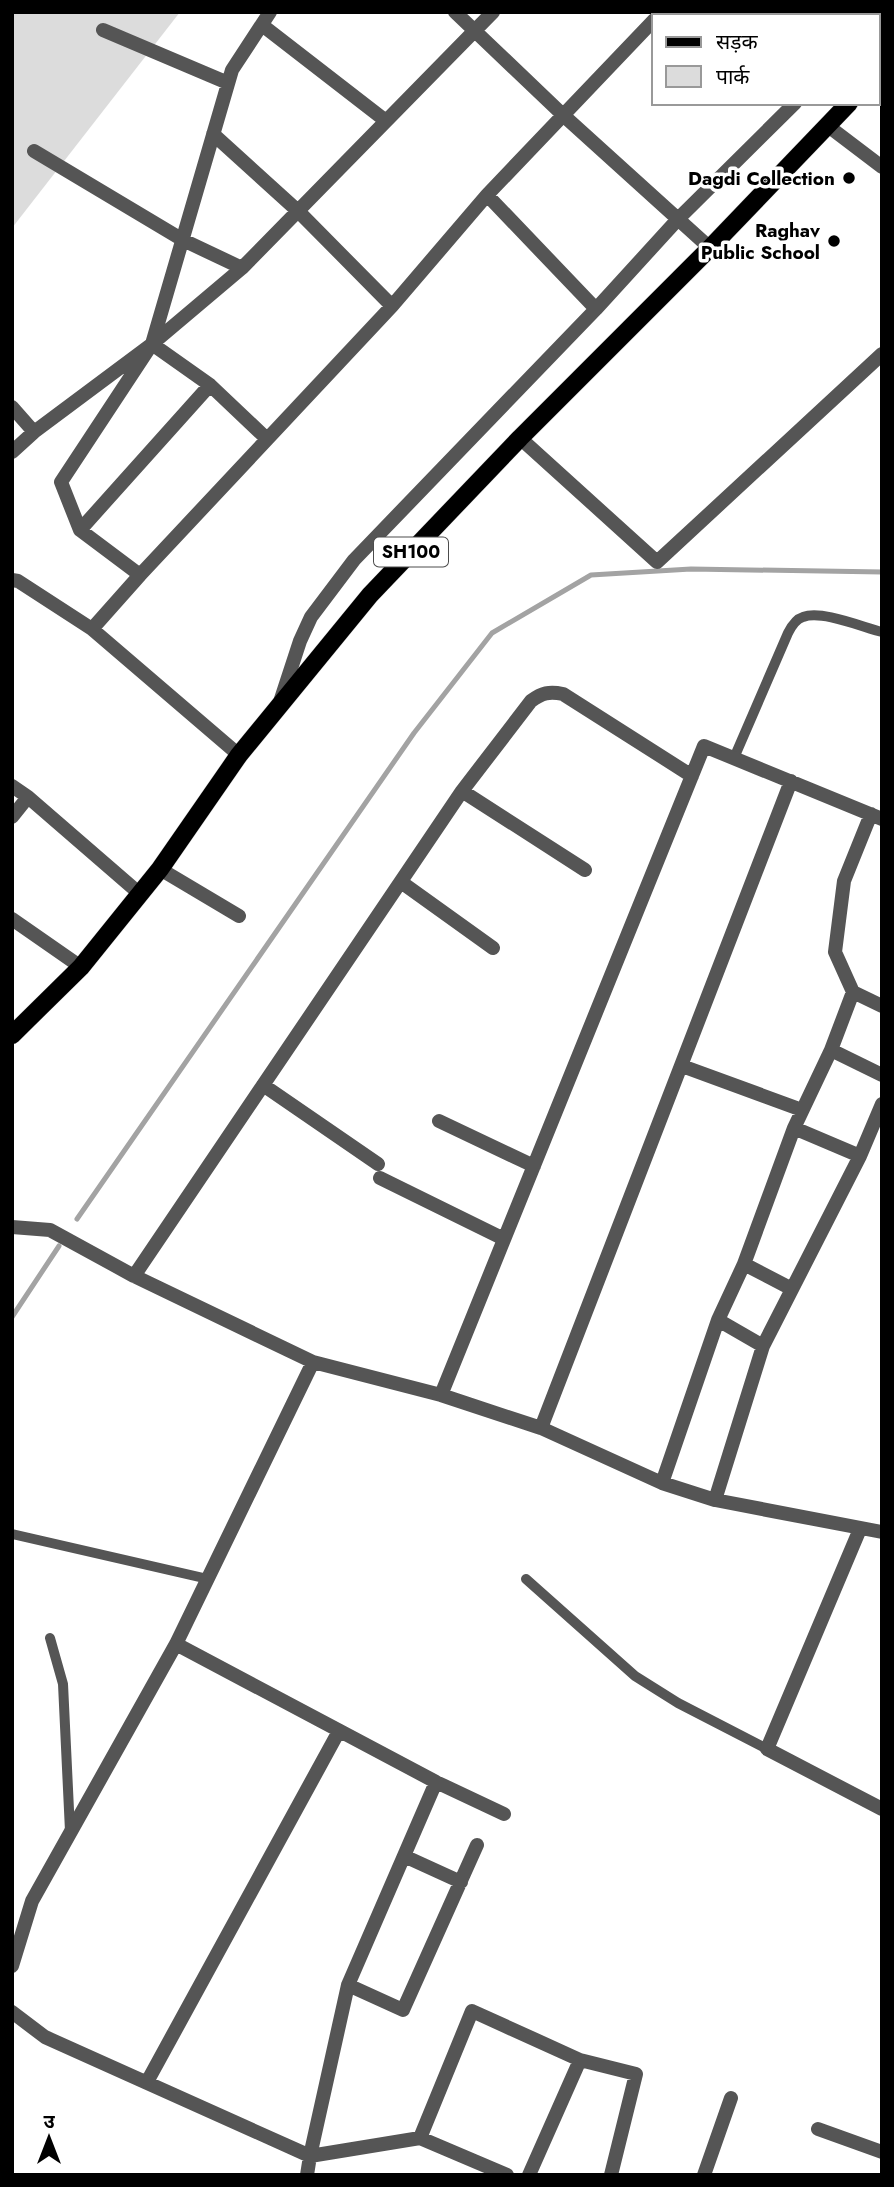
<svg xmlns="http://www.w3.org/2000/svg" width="894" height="2187" viewBox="0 0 894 2187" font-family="Jost,'Noto Sans Devanagari',sans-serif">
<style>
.green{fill:#dcdcdc}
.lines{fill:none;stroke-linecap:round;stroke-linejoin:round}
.stream{stroke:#a3a3a3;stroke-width:5}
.primary-casing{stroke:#dbdbdb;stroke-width:19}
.service{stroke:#555;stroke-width:10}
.minor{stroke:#555;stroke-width:14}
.primary{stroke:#000;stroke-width:18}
.poi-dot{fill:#000;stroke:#fff;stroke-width:2.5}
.labels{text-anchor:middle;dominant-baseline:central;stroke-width:7;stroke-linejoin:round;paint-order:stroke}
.shield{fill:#fff;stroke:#4c4c4c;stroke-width:2}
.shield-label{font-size:18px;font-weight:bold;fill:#000}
.poi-label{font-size:19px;font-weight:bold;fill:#000;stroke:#fff;text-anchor:end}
</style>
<rect width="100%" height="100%" fill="#fff"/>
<path class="green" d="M12,12H180L12,228Z"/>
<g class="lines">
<path class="stream" d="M77,1219L414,733L492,633L591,575L691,569L882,572
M12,1317L59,1246"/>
<defs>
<path id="primary" d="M878,74L882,70
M12,1035L81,967L160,869L239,755L370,595L520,438L710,248L849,103"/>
</defs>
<use href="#primary" class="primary-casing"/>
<path class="service" d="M734,758L788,633C791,627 796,619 803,617C822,610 862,627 882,632
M12,1534L208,1579
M526,1579L635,1676L678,1703L767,1749
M50,1638L63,1684L70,1831"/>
<path class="minor" d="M455,12L563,115L710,248
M878,20L882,17
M262,25L386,121
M103,30L228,83
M828,126L882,167
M213,134L299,212L392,306
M34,151L183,240L242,268
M487,195L596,309
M152,344L210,385L267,439
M12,407L34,432
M520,438L657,562L882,354
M12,452L34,432L152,344L242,268L493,12
M80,530L210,385
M140,575L80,530L61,482L152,344L232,70L270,12
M12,580L18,581L92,629L239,755
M92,629L140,575L392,306L487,195L654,20
M280,702L300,641L311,617L354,560L596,309L679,218L795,103
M12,786L28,797L140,894
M462,791L531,701C542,693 549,691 563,694L692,776
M871,814L844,881L835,952L853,992L882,1006
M12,817L28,797
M160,869L239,916
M401,882L493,948
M12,919L81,967
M853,992L831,1050L882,1075
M831,1050L794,1128L860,1156L882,1104
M682,1066L802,1110
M263,1085L378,1164
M439,1121L534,1166
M380,1178L504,1239
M12,1227L50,1230L134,1276L313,1362L441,1395L541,1428L662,1483L715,1500L882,1532
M744,1264L718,1320L763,1346L860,1156
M134,1276L462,791L585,870
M792,1289L744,1264L794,1128
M441,1395L704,746L882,819
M541,1428L791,781
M662,1483L718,1320
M715,1500L763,1346
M860,1529L767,1749L882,1809
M176,1644L436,1782L504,1814
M436,1782L348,1985L310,2156L420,2138L472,2011L580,2060L636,2074L611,2175
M404,1856L461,1882
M12,1966L32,1901L176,1644L313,1362
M348,1985L403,2010L477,1845
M12,2012L45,2037L310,2156L307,2175
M147,2082L339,1731
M818,2129L882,2152
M420,2138L507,2175
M529,2175L580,2060
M704,2175L731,2098"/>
<use href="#primary" class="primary"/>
</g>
<g class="poi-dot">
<circle cx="849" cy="178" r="7"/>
<circle cx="834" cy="241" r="7"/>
</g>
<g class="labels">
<rect class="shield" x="374" y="537.5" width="74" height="29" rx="5"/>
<g class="shield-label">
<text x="411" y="552">SH100</text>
</g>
<g class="poi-label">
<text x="835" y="178">Dagdi Collection</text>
<text x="820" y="230">Raghav<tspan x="820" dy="22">Public School</tspan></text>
</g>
</g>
<rect width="894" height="2187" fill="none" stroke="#000000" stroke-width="28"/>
<rect x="652" y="14" width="228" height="91" fill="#ffffff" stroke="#999999" stroke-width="2"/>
<rect x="666" y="37" width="35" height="10" fill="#000000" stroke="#999999" stroke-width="2"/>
<text x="716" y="49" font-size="21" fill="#000000">सड़क</text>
<rect x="666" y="66" width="35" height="21" fill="#dcdcdc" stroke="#999999" stroke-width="2"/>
<text x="716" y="84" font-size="21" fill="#000000">पार्क</text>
<g transform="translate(49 2138)" stroke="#ffffff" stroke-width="5" paint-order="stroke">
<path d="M0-5L12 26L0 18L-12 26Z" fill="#000000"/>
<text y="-10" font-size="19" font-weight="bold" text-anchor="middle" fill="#000000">उ</text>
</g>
</svg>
